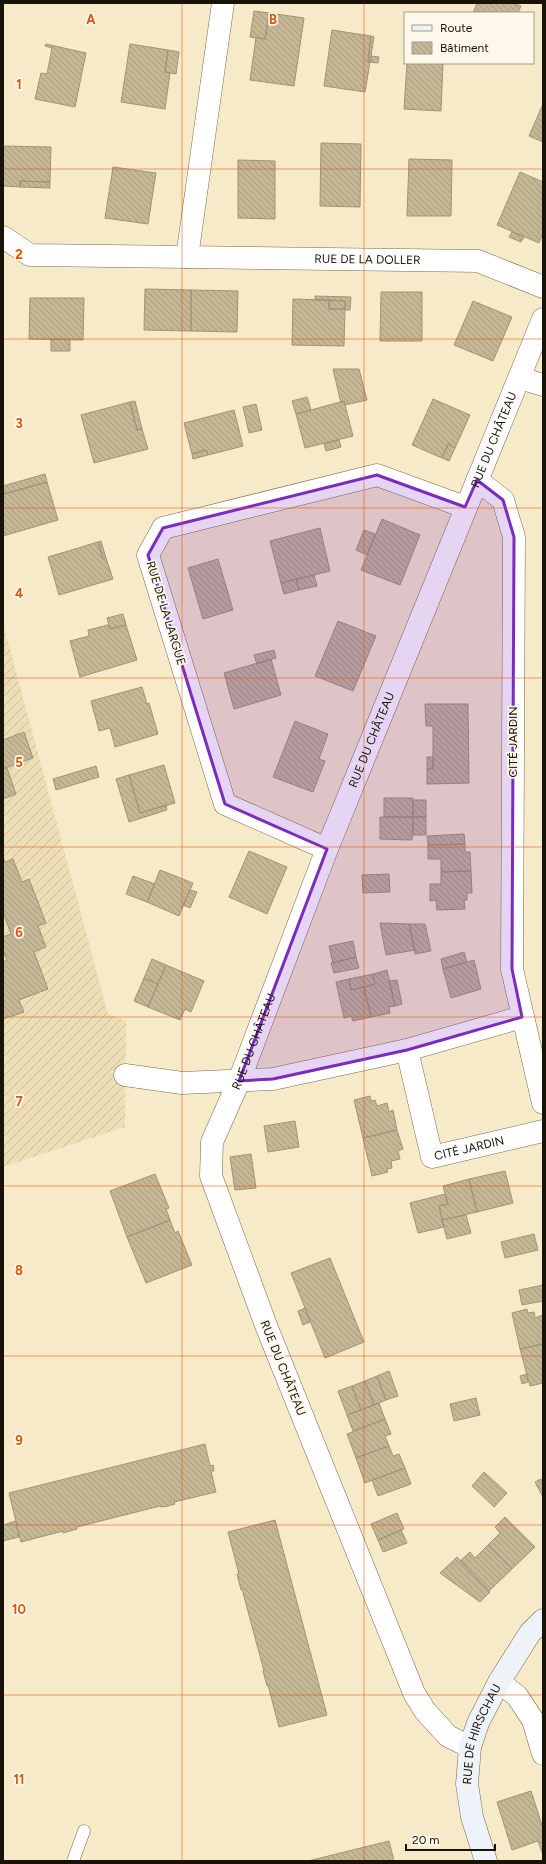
<svg xmlns="http://www.w3.org/2000/svg" width="546" height="1864" viewBox="0 0 546 1864" font-family="Figtree,sans-serif">
<style>
.industrial{fill:url(#industrial-furrows)}
.building{fill:url(#building-back-hatch);stroke:#a09474}
.lines{fill:none;stroke-linecap:round;stroke-linejoin:round}
.lane-casing{stroke:#766a4b;stroke-width:13}
.street-casing{stroke:#766a4b;stroke-width:23}
.secondary-casing{stroke:#766a4b;stroke-width:23}
.lane{stroke:#fff;stroke-width:12}
.street{stroke:#fff;stroke-width:22}
.secondary{stroke:#eef2f9;stroke-width:22}
.marked{fill:#7b2cbf;fill-opacity:0.2;stroke:#7b2cbf;stroke-width:3;stroke-linejoin:round}
.grid{fill:none;stroke:#de560c;stroke-width:1;stroke-opacity:0.55}
.labels{text-anchor:middle;dominant-baseline:central;stroke-width:3.5;stroke-linejoin:round;paint-order:stroke}
.street-label{font-size:12px;fill:#181307;stroke:#fdf8ea}
.grid-label{font-size:13px;text-anchor:middle;font-weight:bold;fill:#de560c;stroke:#fdf8ea;stroke-width:3.5;stroke-linejoin:round;paint-order:stroke}
</style>
<defs>
<pattern id="industrial-furrows" width="10" height="10" patternUnits="userSpaceOnUse"><rect width="10" height="10" fill="#eedeb5"/><path d="M-1 1l2-2M0 10L10 0M9 11l2-2" fill="none" stroke="#cbbe9a"/></pattern>
<pattern id="building-back-hatch" width="6" height="6" patternUnits="userSpaceOnUse"><rect width="6" height="6" fill="#c3b796"/><path d="M-1 5l2 2M0 0l6 6M5-1l2 2" fill="none" stroke="#a79c80"/></pattern>
</defs>
<rect width="100%" height="100%" fill="#f7eac8"/>
<path class="industrial" d="M3,623L108,1014L126,1021L125,1127L3,1167Z"/>
<path class="building" d="M477,3H513L521,6L518,13H473Z
M254,11L269,13L265,39L250,37Z
M269,13L304,18L294,86L250,80L256,37L265,39Z
M332,30L371,36L368,61L370,62L365,92L324,86Z
M371,36L374,37L370,62L368,61Z
M46,44L86,53L75,107L35,99L41,73L47,74L52,48L45,46Z
M130,44L168,50L165,72L170,73L165,109L121,102Z
M168,50L179,52L176,74L165,72Z
M371,56L379,57L378,63L370,62Z
M407,63H443L441,111L404,109Z
M543,104V142L529,136Z
M321,143L361,144L360,207L320,206Z
M3,146L51,147L50,182L20,181V187L3,186Z
M409,159L452,160L451,216H407Z
M238,160L275,161V219L238,218Z
M113,167L156,173L148,224L105,218Z
M520,172L543,182V233L539,243L497,225Z
M20,181L50,182V188L20,187Z
M512,232L524,237L521,242L509,237Z
M145,289L191,290V331L144,330Z
M191,290L238,291L237,332L191,331Z
M381,292H422V341H380Z
M315,296L351,297L350,310H345V301L315,300Z
M30,298H84L83,340L29,339Z
M293,299L329,300V309H345L344,346L292,345Z
M329,300L345,301V309H329Z
M473,301L512,317L493,361L454,345Z
M51,339H70V351H51Z
M333,369H359L367,400L345,405L344,401L341,403Z
M307,397L311,410L296,414L292,401Z
M433,399L470,415L455,448L448,444L442,458L412,445Z
M135,401L142,429L137,430L130,402Z
M344,401L353,436L305,448L296,414Z
M130,402L137,430L142,429L148,449L94,463L81,415Z
M256,404L262,430L249,433L243,407Z
M234,410L243,446L208,455L206,450L192,454L184,423Z
M339,440L341,447L326,451L324,444Z
M448,444L455,448L449,461L442,458Z
M206,450L208,455L193,459L192,454Z
M45,474L47,482L4,494L3,486Z
M47,482L58,520L3,536V489L4,494Z
M382,519L420,535L400,585L361,570Z
M320,528L330,571L281,583L270,541Z
M364,530L375,534L367,555L356,550Z
M101,541L106,558L103,559L98,542Z
M98,542L103,559L106,558L113,579L59,595L48,557Z
M218,559L233,610L203,619L188,568Z
M314,575L317,586L299,590L296,579Z
M296,579L299,590L284,594L281,583Z
M123,614L126,625L110,629L107,618Z
M338,621L376,636L353,691L315,676Z
M108,625L110,629L126,625L137,660L80,677L70,641L89,636L88,630Z
M274,650L276,658L257,664L254,655Z
M271,659L281,695L234,709L224,673Z
M142,687L147,704L149,703L158,734L115,747L110,728L99,731L91,701Z
M425,704H468L469,783L427,784V769H433V726H426Z
M295,721L328,734L319,759L325,761L313,792L273,777Z
M24,732L33,758L3,769V740Z
M427,757H433V769H427Z
M164,765L175,803L140,813L129,775Z
M96,766L99,777L56,790L53,779Z
M7,768L16,794L3,799V769Z
M129,775L140,813L166,805L167,810L129,822L116,779Z
M384,798H413V817H384Z
M413,800H426V817H413Z
M380,817H413L412,840L380,839Z
M413,817H426V835H413Z
M464,834L465,844L428,845L427,836Z
M465,844V852H470L471,871L441,872V859H428V845Z
M249,851L287,867L267,914L229,897Z
M3,857L5,862L13,859L22,882L29,879L46,923L38,926L46,947L34,952L48,989L19,1000L24,1012L3,1019V962L7,960L3,951V937L11,934L3,912Z
M160,870L193,883L179,916L147,902Z
M471,871L472,893H467V900H464L465,909L437,910L436,900L430,901V884H441V872Z
M389,874L390,892L363,893L362,875Z
M133,876L155,884L147,902L126,894Z
M190,890L197,892L190,908L183,905Z
M380,923L409,924L415,950L386,955Z
M409,924H425L431,951L415,954Z
M353,941L356,957L333,963L329,946Z
M464,952L467,962L443,969L441,959Z
M356,957L359,968L334,973L331,963Z
M152,959L166,965L158,984L144,978Z
M474,960L481,989L451,998L443,969Z
M166,965L204,981L191,1012L185,1009L180,1020L148,1007Z
M387,970L395,1006L389,1007L390,1013L371,1017L364,987L375,984L373,974Z
M373,974L375,984L351,990L349,979Z
M144,978L158,984L148,1007L134,1001Z
M349,979L351,990L364,987L371,1017L353,1021L351,1016L344,1018L336,982Z
M397,980L402,1004L395,1006L389,981Z
M370,1096L371,1101L375,1100L377,1106L387,1103L389,1112L393,1110L397,1130L363,1138L354,1100Z
M295,1121L299,1147L268,1152L264,1126Z
M397,1130L403,1149L398,1151L400,1159L391,1161L392,1168L387,1169L388,1172L372,1176L363,1138Z
M251,1154L256,1188L235,1190L230,1157Z
M505,1171L513,1203L477,1212L469,1179Z
M155,1174L169,1208L166,1209L170,1220L127,1237L110,1191Z
M469,1179L477,1212L442,1220L439,1206L448,1204L443,1186Z
M445,1194L448,1204L439,1206L444,1227L418,1233L410,1203Z
M466,1215L471,1233L447,1239L442,1220Z
M170,1220L175,1233L178,1231L192,1265L146,1283L127,1237Z
M534,1234L538,1250L505,1258L501,1242Z
M330,1258L364,1342L325,1358L291,1273Z
M543,1285V1301L522,1305L519,1290Z
M305,1308L310,1322L303,1325L298,1311Z
M527,1309L528,1313L534,1312L535,1318L543,1315V1344L520,1349L512,1313Z
M543,1344V1383L530,1386L520,1349Z
M389,1371L398,1396L386,1400L377,1376Z
M527,1374L528,1382L522,1384L520,1376Z
M377,1376L386,1400L374,1405L365,1381Z
M365,1381L374,1405L361,1410L352,1386Z
M352,1386L361,1410L347,1415L338,1391Z
M476,1398L480,1415L454,1421L450,1404Z
M379,1403L385,1419L353,1431L347,1415Z
M385,1419L391,1434L385,1436L389,1446L356,1458L347,1434Z
M205,1444L210,1466L213,1465L214,1471H211L216,1492L174,1502L175,1504L168,1506L161,1507L160,1506L77,1527V1529L63,1533V1531L21,1542L9,1493Z
M389,1446L393,1456L399,1454L405,1468L365,1483L356,1458Z
M405,1468L411,1484L378,1496L372,1480Z
M484,1472L507,1493L494,1507L472,1486Z
M541,1479L543,1484V1497L535,1482Z
M397,1513L404,1529L378,1540L371,1524Z
M505,1517L535,1547L512,1569L488,1545L500,1533L495,1527Z
M275,1520L327,1715L279,1727L268,1685L267,1686L263,1671H264L242,1589L241,1590L237,1574H239L228,1532Z
M16,1521L19,1537L3,1541V1525Z
M401,1530L407,1543L383,1552L378,1540Z
M488,1545L512,1569L489,1591L460,1561L470,1552L475,1558Z
M457,1557L490,1592L480,1602L440,1573Z
M531,1791L543,1828V1855L538,1841L512,1850L497,1802Z
M389,1841L394,1861H308Z"/>
<g class="lines">
<defs>
<path id="lane" d="M73,1861L84,1831"/>
<g id="street">
<path id="s1" d="M223,3L187,257L478,261L543,287"/>
<path d="M3,237L30,255L187,257"/>
<path d="M520,378L543,385"/>
<path d="M477,480L503,500L514,537L512,969L543,1103"/>
<path d="M327,849L225,804L148,555L163,528L377,475L465,507"/>
<path id="s2" d="M407,1050L432,1157L543,1131"/>
<path d="M125,1075L182,1083L273,1079L407,1050L522,1017"/>
<path d="M499,1682L517,1696L533,1720L543,1754"/>
<path id="s3" d="M470,1747L448,1736L425,1711L414,1693L267,1328L211,1176L212,1142L239,1081L327,849L543,319"/>
</g>
<g id="secondary">
<path id="s4" d="M486,1861L472,1817L467,1784L470,1747L478,1723L499,1682L530,1633L543,1620"/>
</g>
</defs>
<use href="#lane" class="lane-casing"/>
<use href="#street" class="street-casing"/>
<use href="#secondary" class="secondary-casing"/>
<use href="#lane" class="lane"/>
<use href="#street" class="street"/>
<use href="#secondary" class="secondary"/>
</g>
<path class="marked" d="M377,475L465,507L477,480L503,500L514,537L512,969L522,1017L407,1050L273,1079L239,1081L327,849L225,804L148,555L163,528Z"/>
<path class="grid" d="M182,3V1861M364,3V1861M3,169H543M3,339H543M3,508H543M3,678H543M3,847H543M3,1017H543M3,1186H543M3,1356H543M3,1525H543M3,1695H543"/>
<g class="labels">
<g class="street-label">
<text stroke="none"><textPath href="#s1" startOffset="437">RUE DE LA DOLLER</textPath></text>
<text stroke="none"><textPath href="#s3" startOffset="1426">RUE DU CHÂTEAU</textPath></text>
<text transform="translate(166 613) rotate(73)">RUE DE LA LARGUE</text>
<text stroke="none"><textPath href="#s3" startOffset="1102">RUE DU CHÂTEAU</textPath></text>
<text transform="translate(513 742) rotate(-90)">CITÉ JARDIN</text>
<text stroke="none"><textPath href="#s3" startOffset="778">RUE DU CHÂTEAU</textPath></text>
<text stroke="none"><textPath href="#s2" startOffset="148">CITÉ JARDIN</textPath></text>
<text transform="translate(283 1368) rotate(68)">RUE DU CHÂTEAU</text>
<text stroke="none"><textPath href="#s4" startOffset="132">RUE DE HIRSCHAU</textPath></text>
</g>
</g>
<g class="grid-label">
<text x="91" y="24">A</text>
<text x="273" y="24">B</text>
<text x="19" y="89">1</text>
<text x="19" y="259">2</text>
<text x="19" y="428">3</text>
<text x="19" y="598">4</text>
<text x="19" y="767">5</text>
<text x="19" y="937">6</text>
<text x="19" y="1106">7</text>
<text x="19" y="1275">8</text>
<text x="19" y="1445">9</text>
<text x="19" y="1614">10</text>
<text x="19" y="1784">11</text>
</g>
<rect width="546" height="1864" fill="none" stroke="#181307" stroke-width="8"/>
<rect x="404" y="12" width="130" height="52" fill="#fdf8ea" stroke="#a19c8f"/>
<rect x="412" y="25" width="20" height="6" fill="#eef2f9" stroke="#a19c8f"/>
<text x="440" y="32" font-size="12" fill="#181307">Route</text>
<rect x="412" y="42" width="20" height="12" fill="url(#building-back-hatch)" stroke="#a19c8f"/>
<text x="440" y="52" font-size="12" fill="#181307">Bâtiment</text>
<path d="M406 1844v6h89v-6" fill="none" stroke="#181307" stroke-width="2"/>
<text x="412" y="1844" font-size="12" fill="#181307" stroke="#fdf8ea" stroke-width="3" paint-order="stroke">20 m</text>
</svg>
